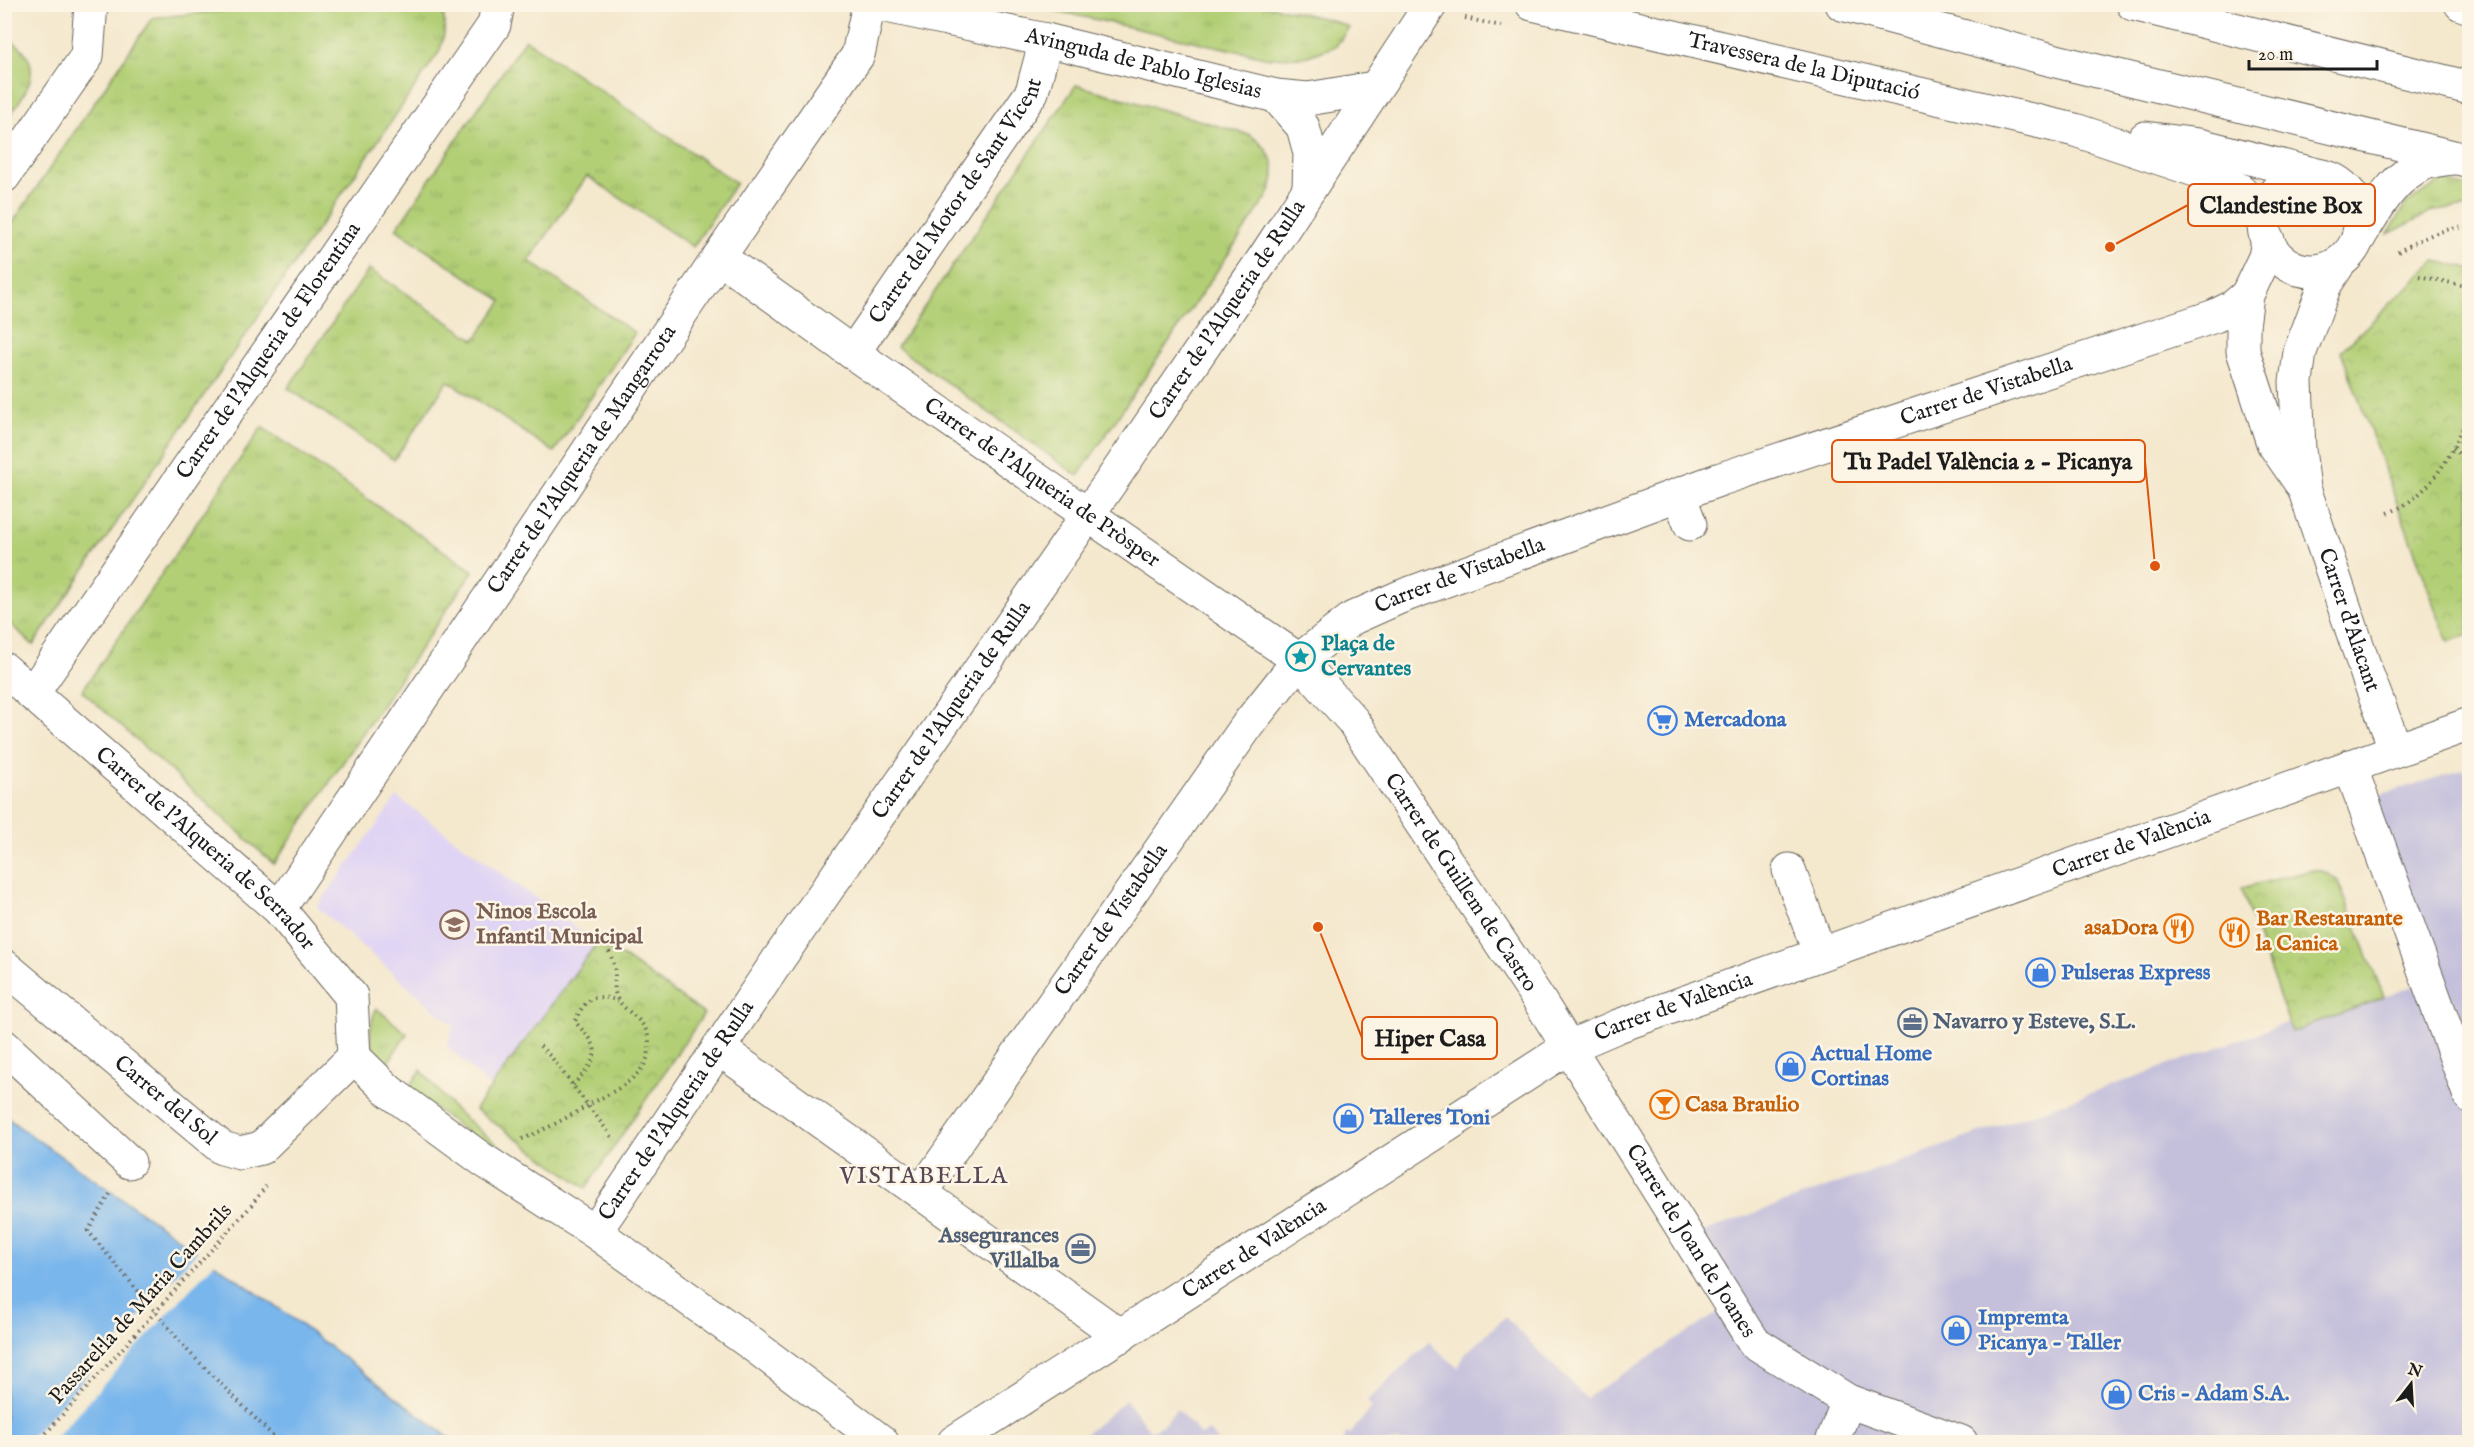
<svg xmlns="http://www.w3.org/2000/svg" width="2474" height="1447" viewBox="0 0 2474 1447" font-family="'IM FELL English',serif">
<style>
.built{fill:#e0d4f4}
.industrial{fill:#c4c0db}
.grass{fill:url(#grass-tufts);stroke:#677649;stroke-width:1.5}
.park{fill:url(#park-crowns);stroke:#677649;stroke-width:1.5}
.water{fill:#79b6ec;stroke:#4a6984;stroke-width:1.5}
.pier{fill:#f4e8cd}
.lines{fill:none;stroke-linecap:round;stroke-linejoin:round}
.minor-casing{stroke:#68635a;stroke-width:35}
.highway-casing{stroke:#68635a;stroke-width:35}
.path{stroke:#68635a;stroke-width:4;stroke-dasharray:1.5 4.5;stroke-linecap:butt}
.minor{stroke:#fff;stroke-width:33}
.highway{stroke:#fff;stroke-width:33}
.path-bridge{stroke:#68635a;stroke-width:4;stroke-dasharray:1.5 4.5;stroke-linecap:butt}
.labels{text-anchor:middle;dominant-baseline:central;stroke-width:5;stroke-linejoin:round;paint-order:stroke}
.street-label{font-size:22px;fill:#1c1c1c;stroke:#fcf5e5}
.culture-label{font-size:22px;font-weight:bold;fill:#0d838f;stroke:#fcf5e5;text-anchor:start}
.shop-label{font-size:22px;font-weight:bold;fill:#366cbe;stroke:#fcf5e5;text-anchor:start}
.education-label{font-size:22px;font-weight:bold;fill:#785e54;stroke:#fcf5e5;text-anchor:start}
.food-label{font-size:22px;font-weight:bold;fill:#c56008;stroke:#fcf5e5;text-anchor:start}
.service-label{font-size:22px;font-weight:bold;fill:#4e5e75;stroke:#fcf5e5;text-anchor:start}
.neighbourhood-label{font-size:24px;letter-spacing:1.5px;fill:#574653;stroke:#fcf5e5}
.leader{fill:none;stroke:#de560d;stroke-width:2}
.callout-dot{fill:#de560d;stroke:#fcf5e5;stroke-width:2}
.callout{fill:#fcf5e5;stroke:#de560d;stroke-width:2}
.callout-label{font-size:24px;text-anchor:middle;font-weight:bold;fill:#1c1c1c}
</style>
<defs>
<pattern id="grass-tufts" width="24" height="20" patternUnits="userSpaceOnUse" patternTransform="scale(1.5)"><rect width="24" height="20" fill="#b2cf76"/><path d="M3 7l-1-3M5 7V3M7 7l1-3M15 17l-1-3M17 17v-4M19 17l1-3" fill="none" stroke="#98b166"/></pattern>
<pattern id="park-crowns" width="20" height="18" patternUnits="userSpaceOnUse" patternTransform="scale(1.5)"><rect width="20" height="18" fill="#b2cf76"/><path d="M2 6a3 3 0 1 1 6 0M12 15a3 3 0 1 1 6 0" fill="none" stroke="#98b166"/></pattern>
</defs>
<rect width="100%" height="100%" fill="#fcf5e5"/>
<filter id="ink" filterUnits="userSpaceOnUse"><feTurbulence type="fractalNoise" baseFrequency=".0167" numOctaves="2"/><feDisplacementMap in="SourceGraphic" scale="12" xChannelSelector="R" yChannelSelector="G"/><feConvolveMatrix kernelMatrix="1 2 1 2 8 2 1 2 1" color-interpolation-filters="sRGB"/></filter>
<filter id="wash" filterUnits="userSpaceOnUse"><feTurbulence type="fractalNoise" baseFrequency=".008" numOctaves="4" result="noise"/><feDisplacementMap in="SourceGraphic" scale="24" xChannelSelector="R" yChannelSelector="G"/><feGaussianBlur stdDeviation="1.35" result="paint"/><feColorMatrix in="noise" values="0 0 0 0 0 0 0 0 0 0 0 0 0 0 0 0 0 1.4 0 .05"/><feComposite in="paint" operator="in"/></filter>
<g filter="url(#wash)">
<rect width="100%" height="100%" fill="#f4e8cd"/>
<path class="built" d="M397,797L597,943L491,1088L447,1046L454,1026L317,907Z"/>
<path class="industrial" d="M2469,768V1442H1342L1346,1433L1350,1434L1372,1407L1367,1401L1429,1342L1458,1368L1465,1354L1505,1317L1586,1398L1730,1305L1688,1237L2289,1022L2292,1032L2426,981L2362,800Z
M1126,1400L1151,1432L1165,1423L1177,1409L1201,1435L1209,1431L1218,1441L1076,1442Z"/>
<path class="grass" d="M290,4L439,5C448,19 445,36 439,52L33,645L5,619V234L152,18Z
M1030,5H1267L1331,20L1349,27L1336,46L1305,57L1269,58Z
M5,39C13,41 19,45 24,51C44,76 18,102 5,123Z
M525,39L736,183L693,247L587,176L529,261L635,333L554,452L448,381L394,460L288,388L369,269L475,340L502,301L396,229Z
M1076,85L1250,135C1273,150 1281,172 1267,197L1078,476L897,347Z
M2443,181L2469,187V207L2434,211L2388,234L2406,204Z
M262,427L473,571L274,864L82,691Z
M376,1008L407,1034L384,1068C368,1046 367,1034 376,1008Z
M421,1070L453,1108L518,1162L504,1159L408,1089Z"/>
<path class="park" d="M2435,261L2470,268L2469,634L2448,642L2341,351Z
M2313,870L2325,872L2338,881L2384,997L2292,1032L2241,888Z
M597,943L625,958L704,1014L586,1188L475,1109Z"/>
<path class="water" d="M4,1115L22,1129L284,1312L455,1442H5Z"/>
<path class="pier" d="M199,1249L216,1261L51,1442H27Z"/>
</g>
<g filter="url(#ink)">
<g class="lines">
<defs>
<g id="minor">
<path id="s1" d="M877,4L1046,40L1276,96L1308,99L1374,88"/>
<path id="s2" d="M1532,4L2075,130L2210,175L2240,190L2261,212L2264,226"/>
<path d="M1276,96L1303,127L1310,153L1309,189"/>
<path d="M2145,138L2199,145L2317,175"/>
<circle cx="2312" cy="223" r="48"/>
<path d="M4,176L87,56L91,4"/>
<path d="M2358,239C2375,211 2393,176 2425,163C2434,160 2444,159 2453,158"/>
<path d="M2268,240L2265,257L2247,295L2243,326V351L2273,443L2300,482"/>
<path id="s3" d="M719,257L853,353L1299,660L1353,721L1537,997L1754,1342L1848,1401L1961,1442"/>
<path id="s4" d="M2340,262L2325,285L2300,352L2296,382L2299,450L2304,488L2368,677L2396,750"/>
<path id="s5" d="M853,353L1032,92L1046,40"/>
<path d="M1679,495L1690,524"/>
<path id="s6" d="M4,669L279,909L351,996L354,1057"/>
<path id="s7" d="M32,694L494,25L498,4"/>
<path d="M2350,766L2470,1096"/>
<path d="M1789,870L1820,954"/>
<path id="s8" d="M279,909L719,257L858,55L869,4"/>
<path id="s9" d="M4,966L222,1148L240,1153L261,1148L354,1057"/>
<path d="M4,1046L129,1162"/>
<path d="M718,1048L1121,1336"/>
<path d="M354,1057L389,1091L483,1160L595,1232L753,1345L882,1442"/>
<path id="s10" d="M921,1193L1249,723L1299,660L1353,618L1400,597L1721,479L2215,316L2233,307L2247,295"/>
<path id="s11" d="M595,1232L780,957L1112,480L1264,258L1431,4"/>
<path id="s12" d="M954,1442L1569,1047L1618,1026L2470,724"/>
<path d="M1832,1442L1848,1401"/>
</g>
<path id="highway" d="M1842,4L2056,61L2470,161
M2133,4L2470,88
M2461,4L2470,7"/>
</defs>
<use href="#minor" class="minor-casing"/>
<use href="#highway" class="highway-casing"/>
<path class="path" d="M1465,18L1501,26
M2398,252C2419,239 2444,227 2470,227
M2419,276L2470,287
M2453,448L2470,465
M2388,513C2433,495 2450,455 2470,414
M540,1046L552,1058L612,1137
M573,1085C582,1075 600,1059 593,1044C590,1036 580,1029 575,1021C585,999 594,992 618,1001
M522,1139C545,1130 566,1118 587,1106C614,1090 657,1075 648,1036C644,1019 628,1014 619,1001C611,991 617,977 614,966C613,960 610,954 608,949
M110,1194L88,1231L188,1351L279,1442"/>
<use href="#minor" class="minor"/>
<use href="#highway" class="highway"/>
<path class="path-bridge" d="M38,1442L250,1207L266,1186"/>
</g>
</g>
<defs>
<symbol id="sight-ring" viewBox="-11 -11 22 22"><circle r="9.5" fill="#fcf5e5" stroke="#0f9aa8" stroke-width="1.5"/><path d="M0-6L1.8-2.2L6-1.7L2.9 1.2L3.7 5.4L0 3.3L-3.7 5.4L-2.9 1.2L-6-1.7L-1.8-2.2Z" fill="#0f9aa8"/></symbol>
<symbol id="supermarket-ring" viewBox="-11 -11 22 22"><circle r="9.5" fill="#fcf5e5" stroke="#3f7fe0" stroke-width="1.5"/><path d="M-6-5.5h2.5l.6 2H6L4.5 2H-2.5L-4.4-4H-6ZM-1.5 3.2a1.3 1.3 0 1 0 .1 0ZM3 3.2a1.3 1.3 0 1 0 .1 0Z" fill="#3f7fe0"/></symbol>
<symbol id="school-ring" viewBox="-11 -11 22 22"><circle r="9.5" fill="#fcf5e5" stroke="#8d6e63" stroke-width="1.5"/><path d="M0-5L7-2L0 1L-7-2ZM-4 1L0 2.5L4 1V4Q0 6-4 4Z" fill="#8d6e63"/></symbol>
<symbol id="restaurant-ring" viewBox="-11 -11 22 22"><circle r="9.5" fill="#fcf5e5" stroke="#e8710a" stroke-width="1.5"/><path d="M-5-6h1v4h1v-4h1v4h1v-4h1v5L-1.5 .5V6h-2V.5L-5-1ZM5-6V6H3V1.5H1.5Q1.5-4 5-6Z" fill="#e8710a"/></symbol>
<symbol id="shop-ring" viewBox="-11 -11 22 22"><circle r="9.5" fill="#fcf5e5" stroke="#3f7fe0" stroke-width="1.5"/><path d="M-5-2.5h2.3a2.7 3.5 0 0 1 5.4 0H5L5.5 6h-11ZM-1.5-2.5h3a1.5 2.3 0 0 0-3 0Z" fill="#3f7fe0"/></symbol>
<symbol id="office-ring" viewBox="-11 -11 22 22"><circle r="9.5" fill="#fcf5e5" stroke="#5c6f8a" stroke-width="1.5"/><path d="M-6-3h4V-5.5h4V-3h4V5H-6ZM-1-4.5V-3h2v-1.5ZM-6 0V1H6V0Z" fill="#5c6f8a"/></symbol>
<symbol id="bar-ring" viewBox="-11 -11 22 22"><circle r="9.5" fill="#fcf5e5" stroke="#e8710a" stroke-width="1.5"/><path d="M-6-5H6L.8 .8V4.5H3.5V6h-7V4.5H-.8V.8Z" fill="#e8710a"/></symbol>
</defs>
<g fill-rule="evenodd">
<use href="#sight-ring" x="1284" y="640" width="33" height="33"/>
<use href="#supermarket-ring" x="1646" y="704" width="33" height="33"/>
<use href="#school-ring" x="438" y="908" width="33" height="33"/>
<use href="#restaurant-ring" x="2162" y="912" width="33" height="33"/>
<use href="#restaurant-ring" x="2218" y="916" width="33" height="33"/>
<use href="#shop-ring" x="2024" y="956" width="33" height="33"/>
<use href="#office-ring" x="1896" y="1006" width="33" height="33"/>
<use href="#shop-ring" x="1774" y="1050" width="33" height="33"/>
<use href="#bar-ring" x="1648" y="1088" width="33" height="33"/>
<use href="#shop-ring" x="1332" y="1102" width="33" height="33"/>
<use href="#office-ring" x="1064" y="1232" width="33" height="33"/>
<use href="#shop-ring" x="1940" y="1314" width="33" height="33"/>
<use href="#shop-ring" x="2100" y="1378" width="33" height="33"/>
</g>
<g class="labels">
<g class="street-label">
<text stroke="none"><textPath href="#s1" startOffset="273">Avinguda de Pablo Iglesias</textPath></text>
<text stroke="none"><textPath href="#s2" startOffset="279">Travessera de la Diputació</textPath></text>
<text stroke="none"><textPath href="#s5" startOffset="184">Carrer del Motor de Sant Vicent</textPath></text>
<text stroke="none"><textPath href="#s11" startOffset="1118">Carrer de l'Alqueria de Rulla</textPath></text>
<text stroke="none"><textPath href="#s7" startOffset="417">Carrer de l'Alqueria de Florentina</textPath></text>
<text stroke="none"><textPath href="#s10" startOffset="1395">Carrer de Vistabella</textPath></text>
<text stroke="none"><textPath href="#s8" startOffset="542">Carrer de l'Alqueria de Mangarrota</textPath></text>
<text stroke="none"><textPath href="#s3" startOffset="394">Carrer de l'Alqueria de Pròsper</textPath></text>
<text stroke="none"><textPath href="#s10" startOffset="837">Carrer de Vistabella</textPath></text>
<text stroke="none"><textPath href="#s4" startOffset="375">Carrer d'Alacant</textPath></text>
<text stroke="none"><textPath href="#s11" startOffset="632">Carrer de l'Alqueria de Rulla</textPath></text>
<text stroke="none"><textPath href="#s12" startOffset="1329">Carrer de València</textPath></text>
<text stroke="none"><textPath href="#s6" startOffset="270">Carrer de l'Alqueria de Serrador</textPath></text>
<text stroke="none"><textPath href="#s3" startOffset="982">Carrer de Guillem de Castro</textPath></text>
<text stroke="none"><textPath href="#s10" startOffset="333">Carrer de Vistabella</textPath></text>
<text stroke="none"><textPath href="#s12" startOffset="843">Carrer de València</textPath></text>
<text stroke="none"><textPath href="#s9" startOffset="210">Carrer del Sol</textPath></text>
<text stroke="none"><textPath href="#s11" startOffset="146">Carrer de l'Alqueria de Rulla</textPath></text>
<text stroke="none"><textPath href="#s3" startOffset="1408">Carrer de Joan de Joanes</textPath></text>
<text stroke="none"><textPath href="#s12" startOffset="357">Carrer de València</textPath></text>
<text transform="translate(141 1304) rotate(-48)">Passarel·la de Maria Cambrils</text>
</g>
<g class="culture-label">
<text x="1321" y="644">Plaça de<tspan x="1321" dy="25">Cervantes</tspan></text>
</g>
<g class="shop-label">
<text x="1684" y="720">Mercadona</text>
<text x="2061" y="973">Pulseras Express</text>
<text x="1811" y="1054">Actual Home<tspan x="1811" dy="25">Cortinas</tspan></text>
<text x="1370" y="1118">Talleres Toni</text>
<text x="1978" y="1318">Impremta<tspan x="1978" dy="25">Picanya - Taller</tspan></text>
<text x="2138" y="1394">Cris - Adam S.A.</text>
</g>
<g class="education-label">
<text x="476" y="912">Ninos Escola<tspan x="476" dy="25">Infantil Municipal</tspan></text>
</g>
<g class="food-label">
<text x="2256" y="919">Bar Restaurante<tspan x="2256" dy="25">la Canica</tspan></text>
<text x="2158" y="928" text-anchor="end">asaDora</text>
<text x="1685" y="1105">Casa Braulio</text>
</g>
<g class="service-label">
<text x="1933" y="1022">Navarro y Esteve, S.L.</text>
<text x="1059" y="1236" text-anchor="end">Assegurances<tspan x="1059" dy="25">Villalba</tspan></text>
</g>
<g class="neighbourhood-label">
<text x="924" y="1176">VISTABELLA</text>
</g>
</g>
<path class="leader" d="M2110 247L2188 205M2155 566L2145 461M1318 927L1362 1038"/>
<g class="callout-dot">
<circle cx="2110" cy="247" r="6"/>
<circle cx="2155" cy="566" r="6"/>
<circle cx="1318" cy="927" r="6"/>
</g>
<g class="callout">
<rect x="2188" y="184" width="187" height="42" rx="6"/>
<rect x="1832" y="440" width="313" height="42" rx="6"/>
<rect x="1362" y="1017" width="135" height="42" rx="6"/>
</g>
<g class="callout-label">
<text x="2281" y="213">Clandestine Box</text>
<text x="1988" y="469">Tu Padel València 2 - Picanya</text>
<text x="1430" y="1046">Hiper Casa</text>
</g>
<rect width="2474" height="1447" fill="none" stroke="#fcf5e5" stroke-width="24"/>
<g transform="translate(2411 1384) rotate(17)" stroke="#fcf5e5" stroke-width="4.5" paint-order="stroke">
<path d="M0-4.5L10 22L0 15L-10 22Z" fill="#1c1c1c"/>
<text y="-9" font-size="16" font-weight="bold" text-anchor="middle" fill="#1c1c1c">N</text>
</g>
<path d="M2249 60v9h128v-9" fill="none" stroke="#1c1c1c" stroke-width="3"/>
<text x="2258" y="60" font-size="18" fill="#1c1c1c" stroke="#fcf5e5" stroke-width="4.5" paint-order="stroke">20 m</text>
</svg>
